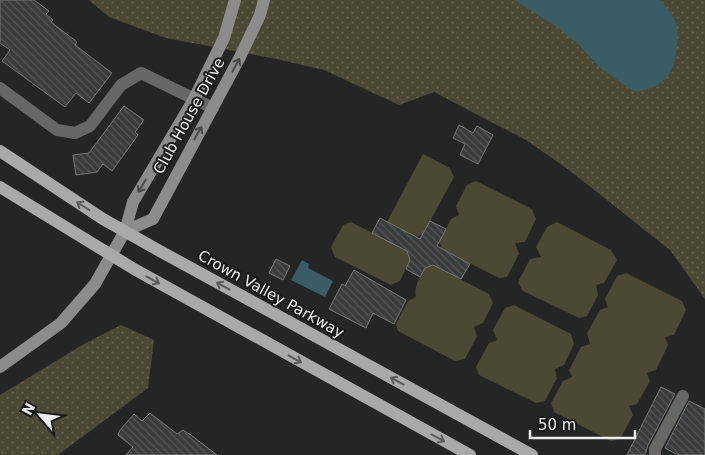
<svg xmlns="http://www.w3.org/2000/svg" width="705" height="455" viewBox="0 0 705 455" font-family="'DejaVu Sans',sans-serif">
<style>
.grass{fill:url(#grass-dots)}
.pitch{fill:#4b4834}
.water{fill:#395c65}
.building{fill:url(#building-back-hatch);stroke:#747878}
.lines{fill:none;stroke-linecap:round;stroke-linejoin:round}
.street{stroke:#676866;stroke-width:12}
.secondary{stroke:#8c8d8b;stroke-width:12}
.primary{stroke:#a9aaa7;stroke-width:12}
.oneway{stroke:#484a48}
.oneway2{stroke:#5a5c5a}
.labels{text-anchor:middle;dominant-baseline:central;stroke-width:4;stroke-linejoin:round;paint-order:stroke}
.street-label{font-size:15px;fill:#ecedec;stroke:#1a1d1b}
</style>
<defs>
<pattern id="grass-dots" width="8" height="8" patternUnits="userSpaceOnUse" patternTransform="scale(1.25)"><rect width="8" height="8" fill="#4b4834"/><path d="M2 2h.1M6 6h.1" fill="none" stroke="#656352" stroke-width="1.8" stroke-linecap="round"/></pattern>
<pattern id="building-back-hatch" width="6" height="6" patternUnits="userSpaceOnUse" patternTransform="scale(1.25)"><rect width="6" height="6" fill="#393c3c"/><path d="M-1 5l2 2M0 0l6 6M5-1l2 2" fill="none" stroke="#565858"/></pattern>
</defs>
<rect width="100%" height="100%" fill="#242625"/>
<path class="grass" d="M89,0H705V299L670,250L569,170L526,140L434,92L399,105L324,70L277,59L166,38L109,17Z
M121,325L154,340L148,388L58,455H0V395L84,344Z"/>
<path class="pitch" d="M423,154L450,168L454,177L423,234L416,237L387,222Z
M476,181L532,209L536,219L525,242L515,243L519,254L507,277L499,278L442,249L439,242L451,219L459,215L456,206L467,185Z
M351,222L407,251L410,260L400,281L391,285L335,257L331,247L343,225Z
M557,222L611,250L617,260L604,283L596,285L598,295L587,316L579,318L523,291L518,282L530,259L541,257L536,247L547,227Z
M433,265L489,294L493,303L483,323L474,327L477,336L465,359L455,361L398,331L396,324L408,301L416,297C414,286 419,279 425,268Z
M626,273L682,301L686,310L674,335L665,337L668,345L656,370L647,373L650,381L637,404L629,406L633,415L620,439L611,441L554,412L551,403L563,381L572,377L569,370L581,347L590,344L587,333L600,310L608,307L605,299L617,276Z
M514,305L571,334L574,344L564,365L555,369L557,378L545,401L536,403L479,375L476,367L489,343L497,340L493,330L505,308Z"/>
<path class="water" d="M514,0H660C665,6 673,15 676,23C679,34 677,46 675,58C672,80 656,89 635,92L600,68L579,45L557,27Z
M302,260L309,264L308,268L333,281L325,297L291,280Z"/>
<path class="building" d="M0,0H34L49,11L46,14L53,20L51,22L77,42L75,45L112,73L89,103L76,93L65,107L2,61L10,50L0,43Z
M124,106L144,120L135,132L138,135L112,171L103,164L97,172L76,175L73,155L89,153Z
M459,125L473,133L477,126L493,135L478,164L460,155L465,144L453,138Z
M380,218L420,239L430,221L446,229L437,246L470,264L461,279L433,265L425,268L420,277L406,269L410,260L407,251L372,233Z
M276,259L290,266L283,280L269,273Z
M354,270L406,300L394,324L373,313L366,328L329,309L342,284L345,286Z
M661,387L675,394L648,445L645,455H627Z
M689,401L705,409V455H678L665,448Z
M150,413L177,434L183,430L191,435L217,455H126L133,447L118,435L120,430L134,414L142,421Z"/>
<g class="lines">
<path class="street" d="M0,88L57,130L75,133L90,126L121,85L141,73L213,108
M655,455V449L683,396"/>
<path class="secondary" d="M125,231L153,219L240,57L260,15L264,0
M0,367L61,323L95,284L125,231L133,202L194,99L224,38L235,0"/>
<path class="primary" d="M0,151L103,219L158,250L532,455
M0,187L134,269L470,455"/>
</g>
<defs><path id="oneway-shaft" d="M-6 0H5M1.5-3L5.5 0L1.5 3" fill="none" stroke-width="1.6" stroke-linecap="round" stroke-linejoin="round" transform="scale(1.25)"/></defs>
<g class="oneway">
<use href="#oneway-shaft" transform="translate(236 65) rotate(-62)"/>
<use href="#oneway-shaft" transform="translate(198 133) rotate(-60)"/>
<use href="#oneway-shaft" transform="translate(142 186) rotate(121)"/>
</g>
<g class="oneway2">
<use href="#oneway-shaft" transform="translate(83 206) rotate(-148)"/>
<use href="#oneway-shaft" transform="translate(153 280) rotate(29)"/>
<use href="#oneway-shaft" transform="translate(223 286) rotate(-151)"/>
<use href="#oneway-shaft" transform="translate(295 359) rotate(29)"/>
<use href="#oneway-shaft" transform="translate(397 381) rotate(-151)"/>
<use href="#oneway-shaft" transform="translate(438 438) rotate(28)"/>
</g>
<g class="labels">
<g class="street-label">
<text transform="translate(189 116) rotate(-61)">Club House Drive</text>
<text transform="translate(271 294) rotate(29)">Crown Valley Parkway</text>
</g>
</g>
<g transform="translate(40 415) rotate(298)" stroke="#1a1d1b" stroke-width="4" paint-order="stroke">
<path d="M0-4L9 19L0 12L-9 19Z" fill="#ecedec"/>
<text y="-8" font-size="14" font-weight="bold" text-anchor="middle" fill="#ecedec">N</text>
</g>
<path d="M530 430v8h105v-8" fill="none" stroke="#ecedec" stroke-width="2.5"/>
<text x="538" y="430" font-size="15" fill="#ecedec" stroke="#1a1d1b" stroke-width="4" paint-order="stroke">50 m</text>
</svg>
